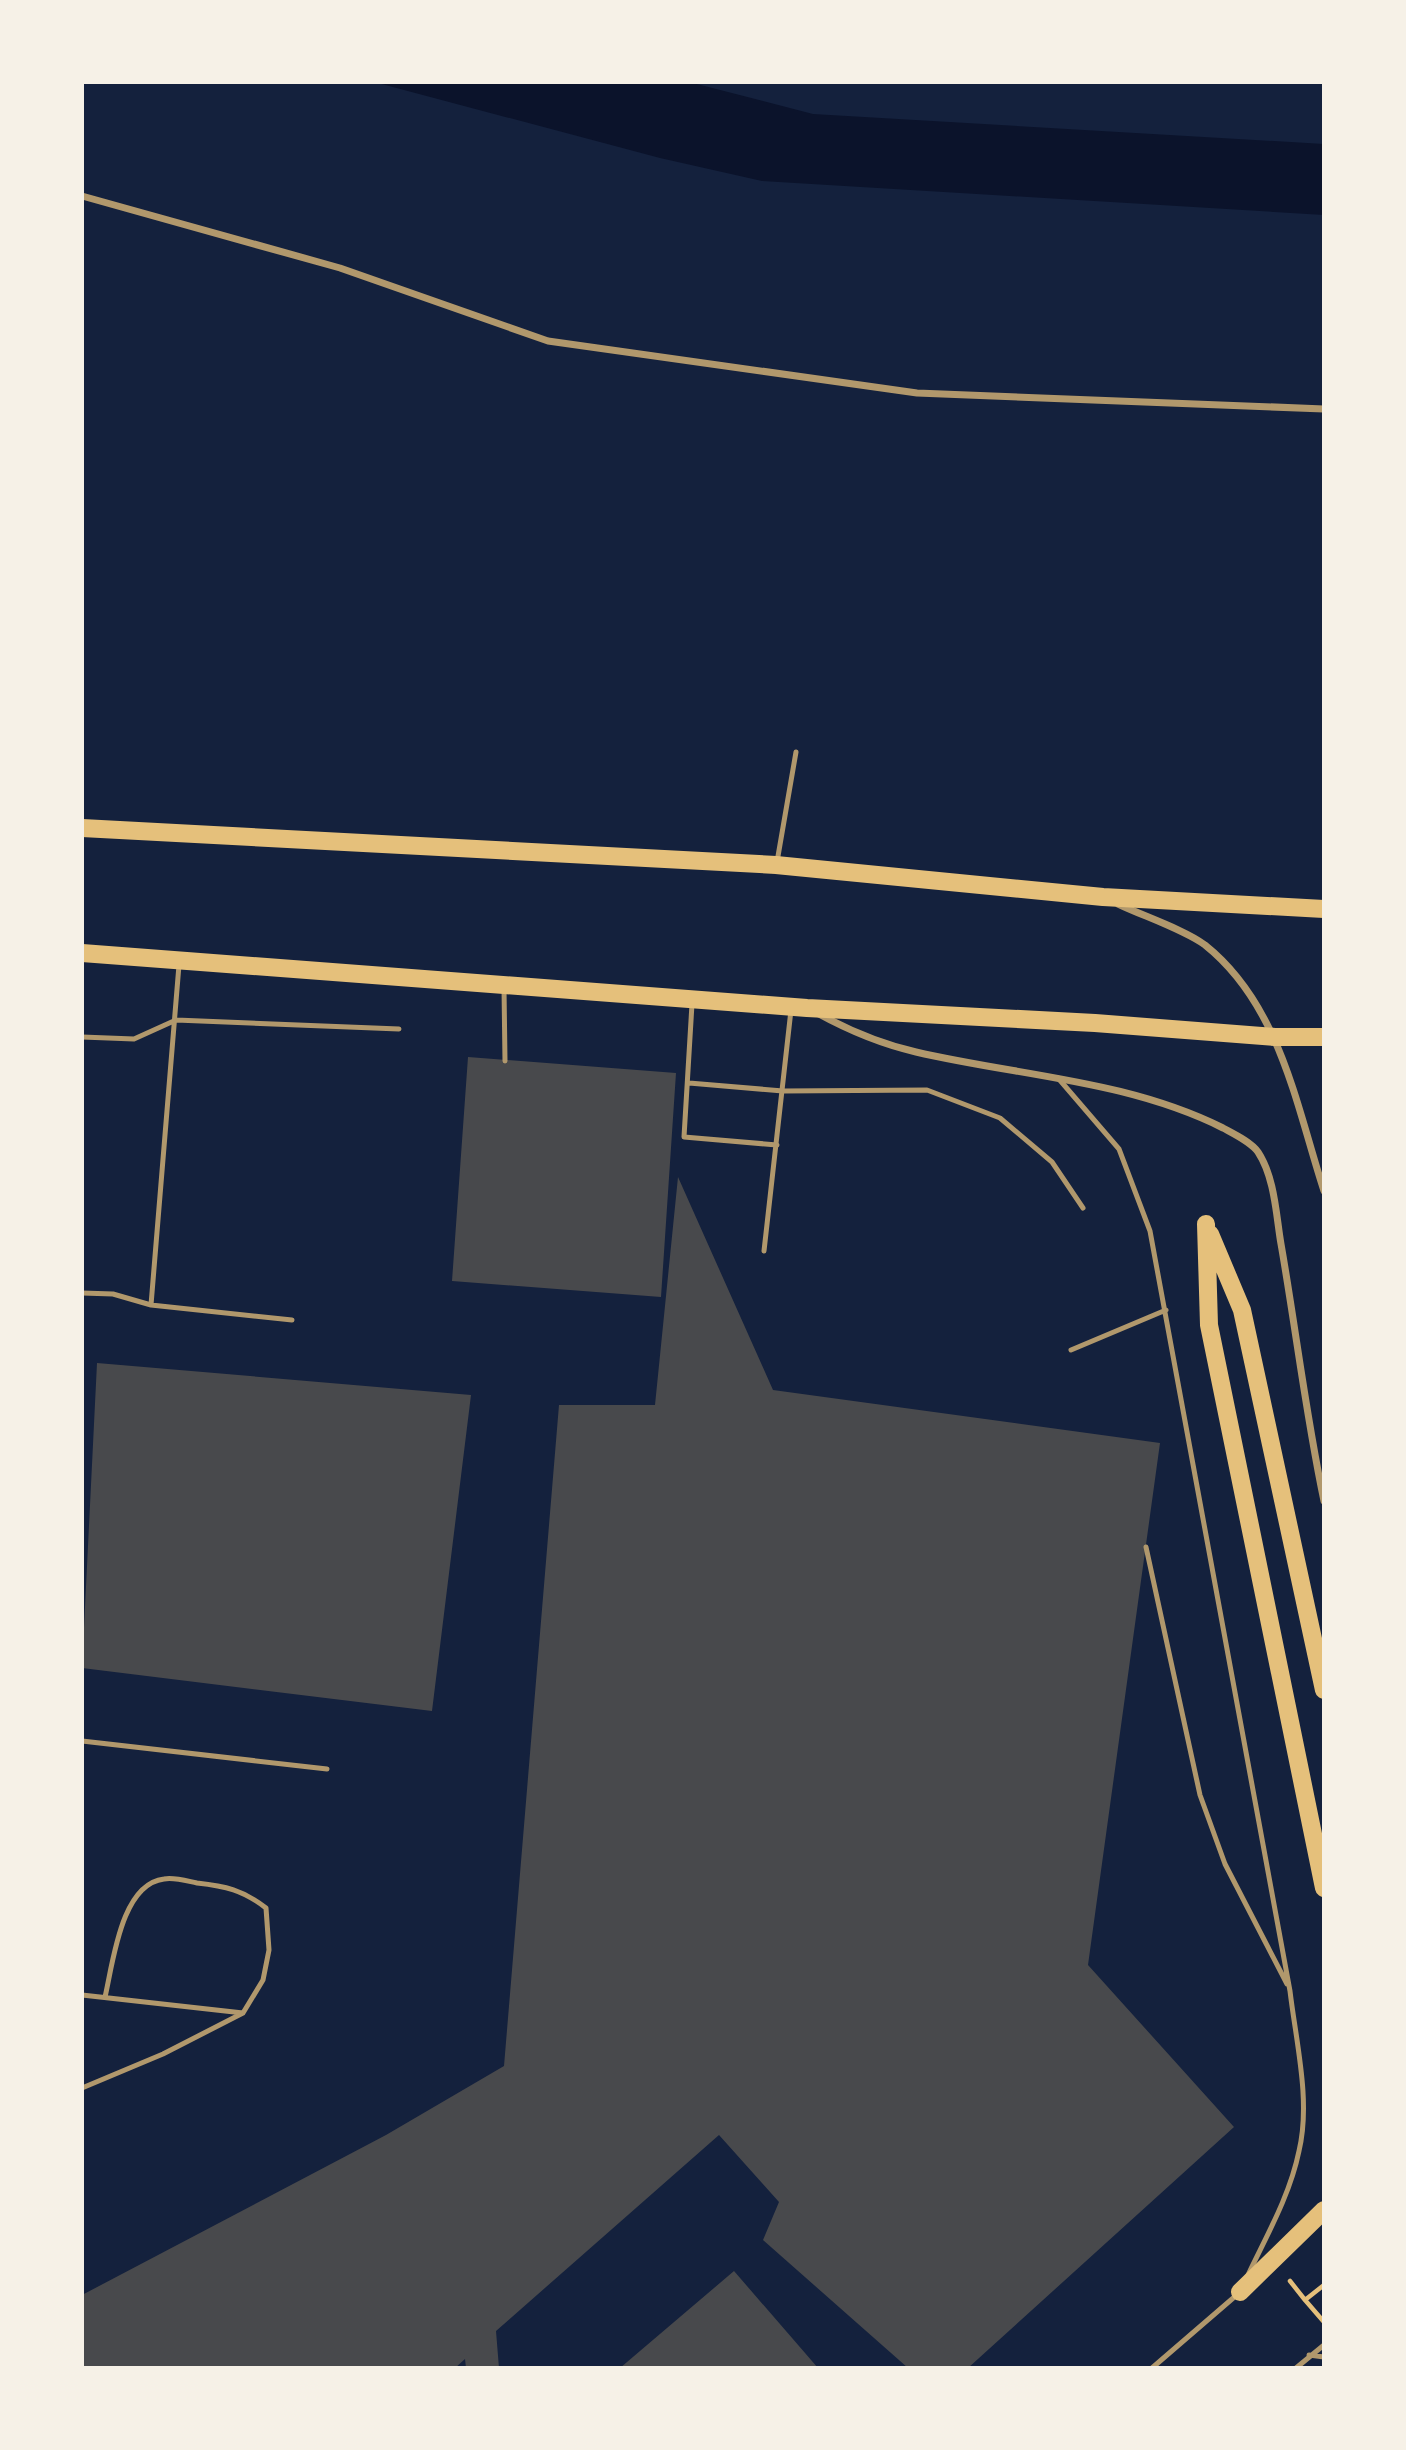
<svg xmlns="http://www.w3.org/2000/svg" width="1406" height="2450" viewBox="0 0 1406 2450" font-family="'Work Sans',sans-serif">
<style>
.water{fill:#0b132b}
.building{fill:#48494c}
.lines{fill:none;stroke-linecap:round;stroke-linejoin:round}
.path{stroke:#e5c07b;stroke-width:4.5}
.service{stroke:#b1986c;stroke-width:5}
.minor{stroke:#b1986c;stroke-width:7}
.primary{stroke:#e5c07b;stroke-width:18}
</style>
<rect width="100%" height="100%" fill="#14213d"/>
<path class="water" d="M374,82H689L813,114L1324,144V215L762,181L660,158Z"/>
<path class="building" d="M468,1057L676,1073L661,1297L452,1281Z
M678,1177L773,1390L1160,1443L1088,1965L1234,2127L968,2368H908L763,2240L779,2202L719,2135L496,2331L499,2368H466L465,2359L455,2368H82V2295L386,2135L504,2066L559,1405H655Z
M97,1363L471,1395L432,1711L82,1668Z
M734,2271L818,2368H620Z"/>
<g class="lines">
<path class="path" d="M1290,2281L1305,2300L1324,2285
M1305,2300L1324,2322"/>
<path class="service" d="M777,862L796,752
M504,988L505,1061
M692,1004L684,1137L777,1145
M82,1037L134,1039L176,1020L399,1029
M1058,1078L1119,1149L1150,1231L1290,1991C1296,2042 1311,2101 1299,2151C1290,2195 1267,2235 1248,2275
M689,1083L783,1091L927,1090L1000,1118L1052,1162L1083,1208
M764,1251L791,1010
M82,1293L113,1294L151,1305L292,1320
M151,1305L179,965
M1071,1350L1166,1310
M1146,1547L1200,1795L1225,1864L1287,1984
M82,1741L327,1769
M82,1995L243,2013
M82,2088L163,2054L243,2013L263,1980L269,1950L266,1908C243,1890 225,1886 197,1883C187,1881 174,1877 164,1879C121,1884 113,1963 105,1997
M1309,2355L1324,2357
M1152,2368L1239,2293
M1296,2368L1324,2345"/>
<path class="minor" d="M82,196L340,268L548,341L917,393L1324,409
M1118,904C1143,916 1183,929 1205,945C1280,1005 1296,1105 1324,1191
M817,1013C848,1030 881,1044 916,1052C1019,1076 1127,1080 1223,1128C1234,1134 1251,1142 1258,1152C1275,1178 1276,1215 1281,1244C1296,1330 1306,1416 1324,1501"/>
<path class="primary" d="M82,828L776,865L1103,897L1324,909
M82,953L807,1008L1095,1023L1275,1037H1324
M1206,1224L1209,1325L1324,1888
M1210,1234L1242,1310L1324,1690
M1240,2292L1324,2210"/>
</g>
<rect width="1406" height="2450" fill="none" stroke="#f6f1e7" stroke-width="168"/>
</svg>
